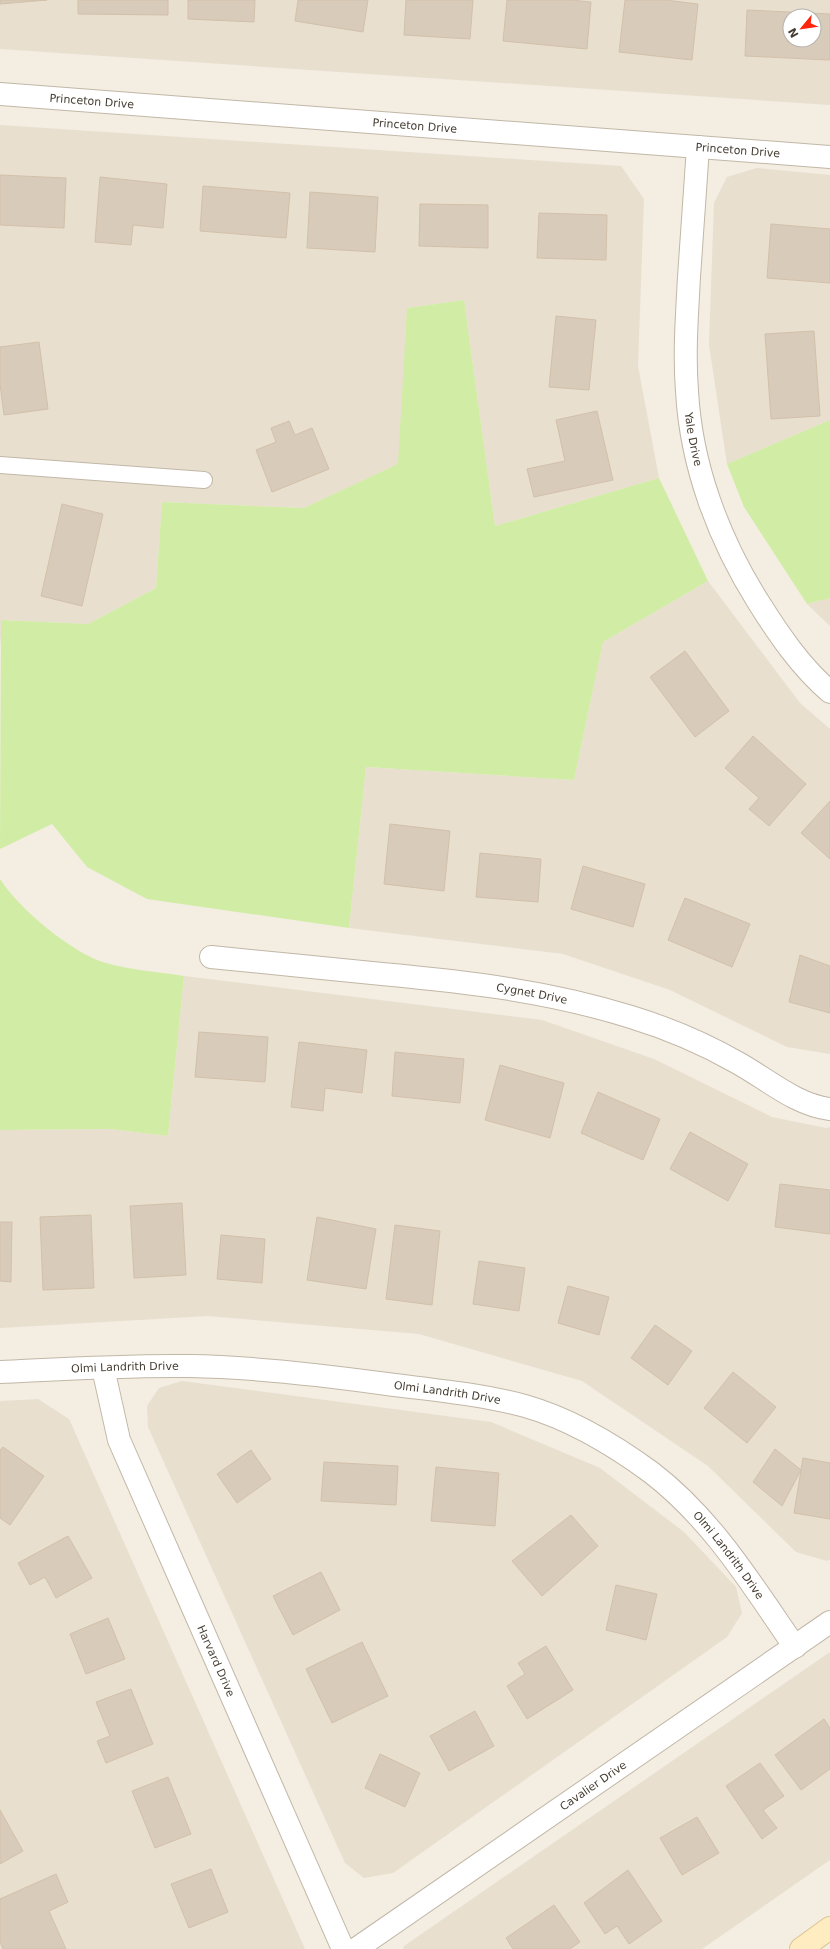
<svg xmlns="http://www.w3.org/2000/svg" width="830" height="1949" viewBox="0 0 830 1949" font-family="'DejaVu Sans',sans-serif">
<style>
.residential{fill:#e8dfcf;fill-rule:evenodd}
.green{fill:#d1eda5}
.building{fill:#d9cbb9;stroke:#d2c0a9;fill-rule:evenodd}
.lines{fill:none;stroke-linecap:round;stroke-linejoin:round}
.lane-casing{stroke:#c2b7a7;stroke-width:18}
.street-casing{stroke:#c2b7a7;stroke-width:24}
.secondary-casing{stroke:#dcc38e;stroke-width:24}
.lane{stroke:#fff;stroke-width:16}
.street{stroke:#fff;stroke-width:22}
.secondary{stroke:#ffecc0;stroke-width:22}
.labels{text-anchor:middle;dominant-baseline:central;stroke-width:3.5;stroke-linejoin:round;paint-order:stroke}
.street-label{font-size:11px;fill:#453d32;stroke:#fff}
</style>
<rect width="100%" height="100%" fill="#f3ede2"/>
<path class="residential" d="M0,0H830V105L0,49ZM790,16H814V40H790Z
M0,125L621,166L644,199L638,366L659,478L495,526L464,300L407,308L399,464L304,508L162,502L156,588L88,624L2,620L0,648Z
M757,168L830,175V420L727,464L709,345L714,203L727,177Z
M708,581L800,703L830,729V1054L787,1047L670,990L563,954L349,928L366,767L574,780L603,642Z
M830,598V626L807,604Z
M184,976L542,1020L654,1059L772,1117L826,1128L830,1127V1559L827,1561L796,1552L708,1466L582,1381L419,1334L208,1316L0,1328V1130L110,1129L168,1136Z
M182,1381L491,1422L600,1468L684,1532L736,1587L742,1613L727,1637L393,1873L364,1878L345,1863L148,1427L147,1406L159,1388Z
M38,1399L69,1419L305,1949H0V1401Z
M830,1652V1860L702,1949H403L404,1946Z"/>
<path class="green" d="M464,300L495,526L659,478L708,581L603,642L574,780L366,767L349,928L147,899L87,867L52,824L0,849L1,620L88,624L156,588L162,502L304,508L398,464L407,308Z
M830,420V598L807,604L744,507L727,464Z
M0,879C18,908 73,954 106,963C131,970 159,972 184,976L168,1136L110,1129L0,1130Z"/>
<path class="building" d="M0,0H47L0,4Z
M78,0H168V15L78,14Z
M188,0H255L254,22L188,19Z
M298,0H368L363,32L295,21Z
M406,0H473L470,39L404,35Z
M507,0H571L591,2L587,49L503,41Z
M625,0H665L698,4L692,60L619,52Z
M747,10L830,14V60L745,56ZM790,16H814V40H790Z
M0,175L66,178L64,228L0,225Z
M100,177L167,184L163,228L133,225L131,245L95,242Z
M203,186L290,193L286,238L200,231Z
M310,192L378,197L375,252L307,248Z
M420,204L488,205V248L419,246Z
M539,213L607,215L606,260L537,258Z
M771,224L830,229V283L767,278Z
M556,316L596,320L589,390L549,387Z
M814,331L820,416L771,419L765,334Z
M39,342L48,409L4,415L0,384V347Z
M597,411L613,480L534,497L527,469L565,461L556,420Z
M289,421L295,435L312,428L329,469L272,492L256,450L276,442L271,428Z
M62,504L103,514L82,606L41,596Z
M685,651L729,711L695,737L650,677Z
M753,736L806,784L769,826L749,809L759,798L725,768Z
M830,801V859L801,833Z
M390,824L450,831L444,891L384,884Z
M480,853L541,859L538,902L476,897Z
M583,866L645,884L633,927L571,909Z
M685,898L750,924L732,967L668,940Z
M800,955L830,966V1013L789,1002Z
M199,1032L268,1037L265,1082L195,1077Z
M299,1042L367,1050L362,1093L325,1088L323,1111L291,1107Z
M395,1052L464,1059L460,1103L392,1096Z
M500,1065L564,1083L550,1138L485,1120Z
M598,1092L660,1119L643,1160L581,1133Z
M690,1132L748,1164L728,1201L670,1169Z
M780,1184L830,1190V1234L775,1227Z
M182,1203L186,1275L134,1278L130,1206Z
M91,1215L94,1288L43,1290L40,1217Z
M317,1217L376,1229L366,1289L307,1280Z
M0,1222H12L11,1282L0,1281Z
M395,1225L440,1231L432,1305L386,1299Z
M221,1235L265,1239L262,1283L217,1279Z
M479,1261L525,1268L519,1311L473,1304Z
M568,1286L609,1297L599,1335L558,1323Z
M655,1325L692,1351L668,1385L631,1358Z
M733,1372L776,1407L747,1443L704,1408Z
M3,1447L44,1476L10,1525L0,1518V1450Z
M775,1449L801,1470L782,1506L753,1482Z
M251,1450L271,1479L237,1503L217,1474Z
M803,1458L830,1463V1519L794,1513Z
M324,1462L398,1466L396,1505L321,1501Z
M436,1467L499,1473L495,1526L431,1521Z
M571,1515L598,1546L542,1596L512,1561Z
M68,1536L92,1578L56,1598L45,1577L30,1585L18,1563Z
M321,1572L340,1610L293,1635L273,1596Z
M616,1585L657,1594L646,1640L606,1630Z
M108,1618L125,1659L86,1674L70,1634Z
M362,1642L388,1696L332,1723L306,1669Z
M546,1646L573,1690L527,1719L507,1686L525,1674L518,1663Z
M131,1689L153,1744L106,1763L97,1741L110,1736L96,1702Z
M475,1711L494,1746L449,1771L430,1736Z
M824,1719L830,1728V1769L801,1790L775,1755Z
M380,1754L420,1773L405,1807L365,1788Z
M760,1763L784,1796L763,1810L777,1828L762,1839L726,1786Z
M168,1777L191,1834L155,1848L132,1791Z
M0,1810L23,1851L0,1864Z
M697,1817L719,1853L682,1875L660,1838Z
M211,1869L228,1912L189,1928L171,1884Z
M628,1870L662,1921L629,1944L617,1926L605,1934L584,1903Z
M56,1874L68,1902L49,1911L66,1949H3L0,1942V1899Z
M554,1905L580,1942L570,1949H513L506,1938Z"/>
<g class="lines">
<defs>
<path id="lane" d="M0,465L204,480"/>
<g id="street">
<path id="s1" d="M0,94L830,157"/>
<path id="s2" d="M698,147C695,190 692,234 689,277C687,315 684,353 687,391C691,466 719,540 759,603C779,635 801,667 830,692"/>
<path id="s3" d="M211,957C268,963 325,968 382,974C468,982 548,991 631,1017C667,1028 705,1044 738,1063C767,1079 796,1105 830,1109"/>
<path id="s4" d="M103,1368L119,1440L343,1949"/>
<path id="s5" d="M0,1372C63,1369 126,1365 189,1366C256,1367 322,1375 387,1384C433,1390 481,1394 525,1406C571,1419 614,1445 652,1473C713,1520 752,1585 795,1647"/>
<path id="s6" d="M356,1949L830,1622"/>
</g>
<path id="secondary" d="M801,1949L830,1928"/>
</defs>
<use href="#lane" class="lane-casing"/>
<use href="#street" class="street-casing"/>
<use href="#secondary" class="secondary-casing"/>
<use href="#lane" class="lane"/>
<use href="#street" class="street"/>
<use href="#secondary" class="secondary"/>
</g>
<g class="labels">
<g class="street-label">
<text stroke="none"><textPath href="#s1" startOffset="92">Princeton Drive</textPath></text>
<text stroke="none"><textPath href="#s1" startOffset="416">Princeton Drive</textPath></text>
<text stroke="none"><textPath href="#s1" startOffset="740">Princeton Drive</textPath></text>
<text stroke="none"><textPath href="#s2" startOffset="293">Yale Drive</textPath></text>
<text stroke="none"><textPath href="#s3" startOffset="323">Cygnet Drive</textPath></text>
<text stroke="none"><textPath href="#s5" startOffset="125">Olmi Landrith Drive</textPath></text>
<text stroke="none"><textPath href="#s5" startOffset="449">Olmi Landrith Drive</textPath></text>
<text stroke="none"><textPath href="#s5" startOffset="785">Olmi Landrith Drive</textPath></text>
<text stroke="none"><textPath href="#s4" startOffset="315">Harvard Drive</textPath></text>
<text stroke="none"><textPath href="#s6" startOffset="288">Cavalier Drive</textPath></text>
</g>
</g>
<g transform="translate(802 28) rotate(241)"><circle r="19" fill="#ffffff" stroke="#b5b1ad"/>
<path d="M0-3L7 15L0 10L-7 15Z" fill="#ff250d"/>
<text y="-6" font-size="11" font-weight="bold" text-anchor="middle" fill="#453d32">N</text>
</g>
</svg>
